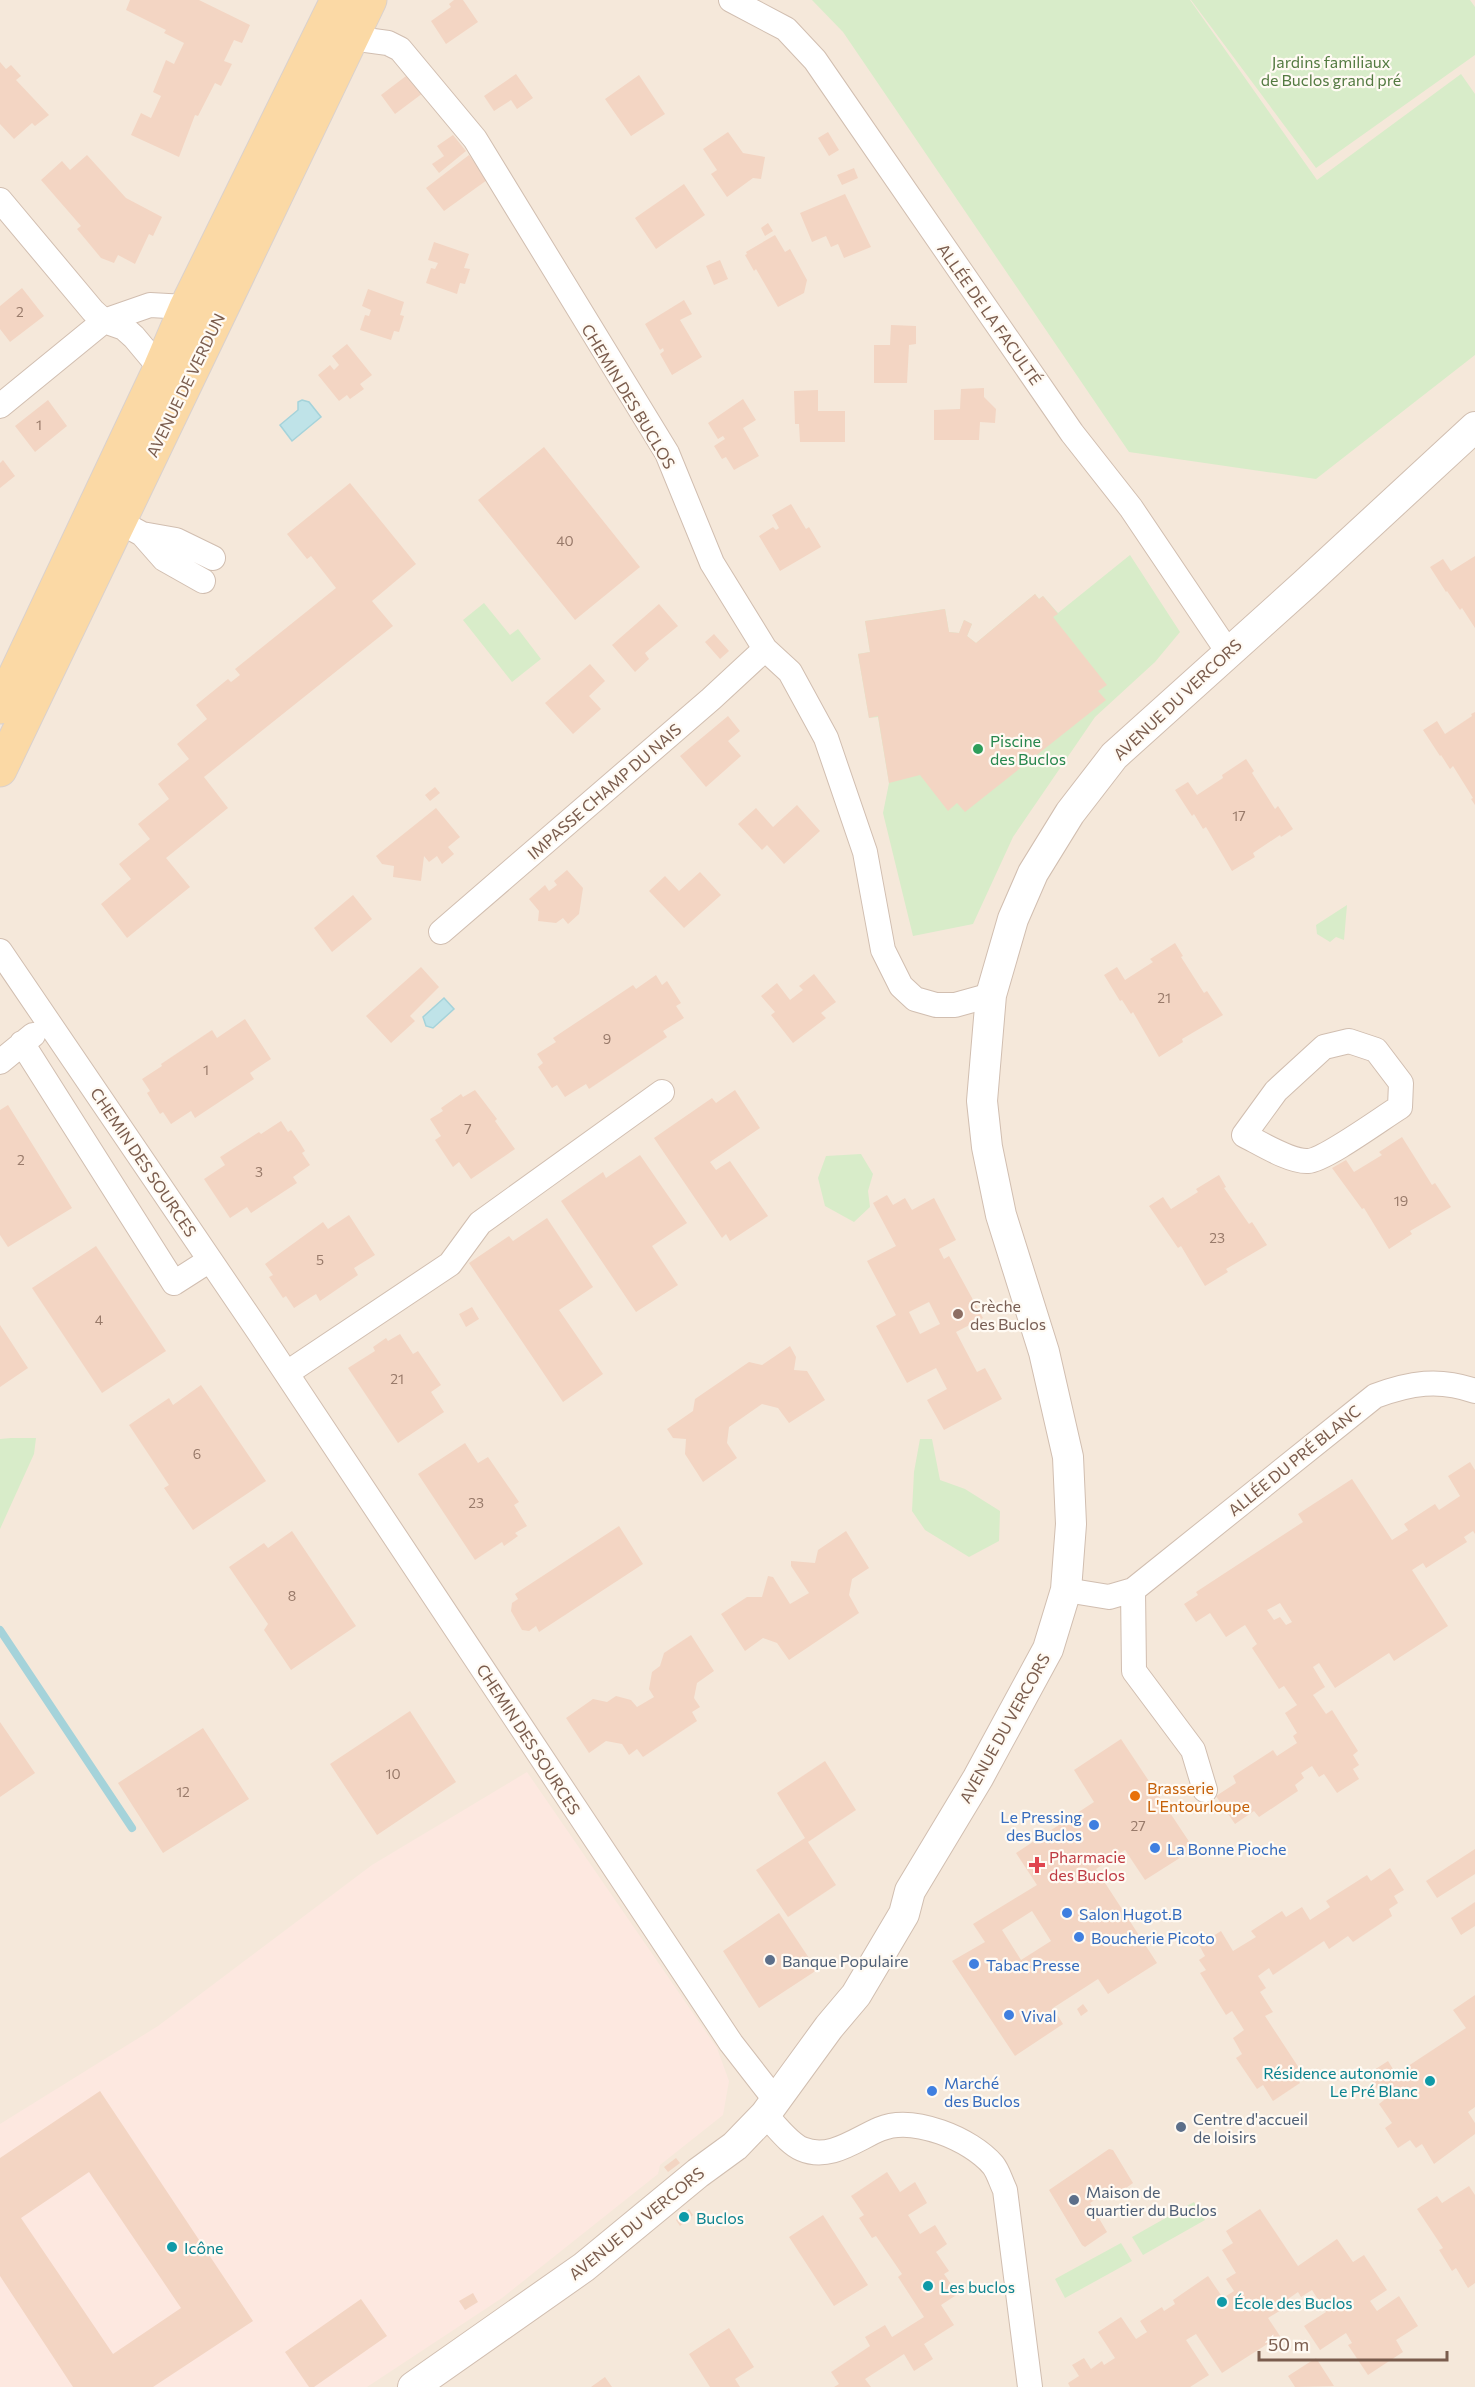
<svg xmlns="http://www.w3.org/2000/svg" width="1475" height="2387" viewBox="0 0 1475 2387" font-family="Commissioner,sans-serif">
<style>
.residential{fill:#f5e8da}
.commercial{fill:#fde8e0}
.green{fill:#d8ecc9}
.water{fill:#bfe3e8;stroke:#a5d3da;stroke-width:1.5}
.lines{fill:none;stroke-linecap:round;stroke-linejoin:round}
.stream{stroke:#a5d3da;stroke-width:8}
.building{fill:#f3d5c3;fill-rule:evenodd}
.minor-casing{stroke:#d1beb0;stroke-width:26}
.tertiary-casing{stroke:#d1beb0;stroke-width:32}
.primary-casing{stroke:#dad1cd;stroke-width:35}
.minor{stroke:#fff;stroke-width:24}
.tertiary{stroke:#fff;stroke-width:30}
.primary{stroke:#fbd9a5;stroke-width:33}
.leisure-dot{fill:#2e9e5b;stroke:#fffaf3;stroke-width:2}
.education-dot{fill:#8d6e63;stroke:#fffaf3;stroke-width:2}
.food-dot{fill:#e8710a;stroke:#fffaf3;stroke-width:2}
.shop-dot{fill:#3f7fe0;stroke:#fffaf3;stroke-width:2}
.health-dot{fill:#e0444e;stroke:#fffaf3;stroke-width:2}
.service-dot{fill:#5c6f8a;stroke:#fffaf3;stroke-width:2}
.culture-dot{fill:#0f9aa8;stroke:#fffaf3;stroke-width:2}
.labels{text-anchor:middle;dominant-baseline:central;stroke-width:4.5;stroke-linejoin:round;paint-order:stroke}
.number-label{font-size:14px;fill:#987a6a}
.park-label{font-size:16px;fill:#537a41;stroke:#fffaf3}
.street-label{font-size:16px;fill:#7a5c4d;stroke:#fffaf3}
.leisure-label{font-size:16px;fill:#27864d;stroke:#fffaf3;text-anchor:start}
.education-label{font-size:16px;fill:#785e54;stroke:#fffaf3;text-anchor:start}
.food-label{font-size:16px;fill:#c56008;stroke:#fffaf3;text-anchor:start}
.shop-label{font-size:16px;fill:#366cbe;stroke:#fffaf3;text-anchor:start}
.health-label{font-size:16px;fill:#be3a42;stroke:#fffaf3;text-anchor:start}
.service-label{font-size:16px;fill:#4e5e75;stroke:#fffaf3;text-anchor:start}
.culture-label{font-size:16px;fill:#0d838f;stroke:#fffaf3;text-anchor:start}
</style>
<rect width="100%" height="100%" fill="#fdf6ec"/>
<path class="residential" d="M0,0H1475V2387H0Z"/>
<path class="commercial" d="M527,1772L717,2048L729,2081L723,2115L660,2165L658,2174L502,2298L367,2387H0V2124L158,2026L372,1865Z"/>
<path class="green" d="M812,0H1190L1317,180L1461,74L1475,94V355L1316,479L1129,452L843,32Z
M1191,0H1470L1475,7V55L1316,168Z
M1130,555L1180,632L1155,662L1095,717L1013,837L973,924L913,936L883,813L889,783L878,717L869,718L858,654L870,652L865,621L945,609L949,632L959,633L964,620L972,624L967,636L976,643L1035,594L1039,599L1043,596L1058,613Z
M484,603L510,635L518,629L541,659L512,682L463,620Z
M1347,905L1344,940L1336,937L1330,942L1317,934L1316,925Z
M861,1154L873,1174L868,1191L870,1207L854,1222L825,1206L818,1178L826,1156Z
M11,1438H36L34,1454L0,1529V1439Z
M920,1439H932L940,1480L965,1489L1000,1511L999,1541L969,1557L925,1530L912,1511L914,1472Z
M1194,2202L1205,2220L1143,2255L1132,2237Z
M1121,2243L1132,2261L1065,2298L1055,2279Z"/>
<path class="water" d="M302,400L309,402L321,417L292,441L280,425L298,410V402Z
M444,998L454,1009L433,1028L426,1026L423,1017Z"/>
<g class="lines">
<path class="stream" d="M0,1630L132,1828"/>
</g>
<path class="building" d="M130,0H199L250,25L242,43L234,40L224,61L232,64L221,86L215,83L198,116L195,115L179,157L131,135L141,113L151,118L161,96L153,92L166,60L174,64L184,43L164,33L166,30L126,10Z
M454,0H463L478,22L446,44L431,21L451,7L449,4Z
M0,62L6,69L11,65L21,76L16,80L49,115L35,126L32,123L14,139L0,124Z
M410,73L423,93L395,114L381,95Z
M516,74L533,98L517,109L511,100L494,111L484,96Z
M639,75L665,114L631,136L605,99Z
M728,132L743,153L765,157L761,179L753,178L727,197L711,174L717,170L703,149Z
M828,132L839,150L829,156L818,138Z
M453,135L466,151L439,173L432,164L444,156L437,146Z
M87,155L126,198L162,217L153,236L149,234L135,264L118,255L114,263L101,258L77,229L81,226L41,180L62,161L70,170Z
M469,155L487,180L444,211L426,188Z
M854,168L858,178L842,185L837,175Z
M684,184L705,215L656,249L635,218Z
M845,194L871,247L844,258L838,244L831,247L826,236L812,242L800,213Z
M768,223L773,231L765,236L761,228Z
M775,235L785,252L790,249L807,280L804,293L778,307L756,269L754,271L745,255L747,254L746,252Z
M434,242L469,254L464,268L470,269L465,284L460,283L457,294L426,283L431,268L435,269L438,263L428,260Z
M720,260L728,279L714,285L706,266Z
M22,288L44,316L10,342L0,329V306Z
M368,289L404,302L400,315L404,316L399,332L394,331L391,340L360,330L365,315L369,316L371,310L362,306Z
M684,300L692,314L680,320L702,357L672,375L660,354L664,351L663,348L660,350L645,324Z
M891,325L916,326V344L909,345L907,383H874V345H890Z
M347,344L372,375L360,384L364,389L350,399L347,395L339,401L318,375L330,365L334,370L339,365L332,356Z
M984,388V397L996,409L995,423L980,422L979,440H934V410L960,409L961,389Z
M818,390V411H845V442H800L799,424H795L794,391Z
M743,399L756,420L743,428L759,456L734,470L726,457L722,459L714,446L725,439L723,436L718,439L708,423Z
M48,400L67,426L35,452L15,426Z
M544,447L640,567L575,620L478,500Z
M3,460L15,476L0,488V463Z
M350,483L416,564L372,601L393,626L204,777L228,808L166,858L190,887L127,938L101,904L131,879L119,864L150,839L138,824L169,799L158,784L189,759L177,744L207,719L196,705L228,679L231,682L240,675L235,669L336,588L311,556L307,559L287,534Z
M791,504L806,529L809,527L821,547L780,571L759,536L773,527L776,530L779,528L772,515Z
M1475,556V628L1462,608L1460,610L1447,591L1446,592L1430,567L1443,559L1451,571Z
M1035,594L1039,599L1043,596L1058,614L1053,617L1107,685L1098,691L1106,700L965,812L957,803L948,811L920,775L889,783L878,716L869,718L858,654L870,652L865,621L945,609L949,632L959,633L964,620L972,624L967,636L976,643Z
M659,604L678,626L645,653L649,659L635,672L612,645Z
M714,634L729,651L720,659L705,642Z
M590,664L605,681L589,696L601,709L573,734L545,703Z
M1475,712V805L1471,799L1473,798L1453,766L1450,769L1441,755L1440,756L1423,730L1437,721L1445,734L1472,716L1471,714Z
M728,716L740,731L728,741L741,756L706,787L680,756Z
M1246,759L1254,771L1252,773L1275,809L1278,806L1293,829L1281,837L1280,835L1253,853L1255,857L1232,871L1206,827L1203,829L1194,814L1192,816L1175,790L1188,782L1197,795L1223,778L1222,775Z
M435,787L440,793L430,801L425,795Z
M797,805L820,831L784,864L767,845L762,850L738,824L756,808L773,827Z
M436,808L460,837L448,847L454,854L442,864L437,856L429,862L424,856L421,881L393,877L394,866L382,864L376,856Z
M567,870L583,888L579,914L568,924L563,918L556,923L538,921L539,911L529,899L545,885L549,891L557,885L554,881Z
M700,872L721,895L684,928L649,891L665,876L679,891Z
M353,895L372,919L332,952L314,928Z
M1175,943L1183,956L1181,957L1204,993L1207,991L1223,1015L1182,1039L1183,1042L1159,1057L1133,1012L1131,1014L1122,1000L1120,1001L1104,975L1117,967L1125,980L1153,962L1150,959Z
M421,967L439,987L410,1016L415,1021L391,1043L366,1016Z
M814,974L836,1002L821,1013L826,1018L793,1043L771,1015L775,1012L761,996L777,983L790,1000L803,990L799,986Z
M656,975L662,985L667,981L681,1003L676,1006L684,1018L663,1031L667,1037L589,1089L586,1084L565,1097L557,1085L552,1088L538,1067L543,1063L537,1054L556,1042L553,1038L633,985L636,989Z
M245,1019L271,1059L250,1073L254,1079L195,1118L191,1111L171,1124L163,1112L160,1114L147,1093L150,1091L142,1079L162,1066L161,1064L212,1030L217,1038Z
M475,1090L497,1119L495,1121L515,1149L471,1179L459,1162L453,1167L435,1140L441,1136L430,1119L443,1111L441,1108L461,1094L463,1097Z
M735,1090L760,1128L710,1162L716,1170L730,1161L768,1216L730,1241L726,1234L722,1238L654,1138L712,1098L716,1103Z
M8,1105L72,1208L8,1247L0,1235V1110Z
M281,1121L288,1132L291,1130L300,1143L305,1151L302,1153L310,1165L293,1177L297,1183L251,1213L247,1207L230,1218L204,1179L225,1165L220,1157L259,1132L261,1134Z
M1402,1137L1432,1185L1435,1183L1451,1207L1410,1231L1412,1234L1389,1249L1364,1208L1362,1209L1332,1168L1346,1160L1354,1172L1382,1155L1379,1152Z
M640,1155L687,1223L652,1246L678,1285L636,1312L561,1201L603,1172L606,1178Z
M1219,1175L1226,1187L1224,1188L1249,1224L1252,1222L1267,1245L1226,1269L1228,1272L1205,1286L1181,1246L1178,1248L1149,1206L1163,1197L1171,1209L1198,1192L1196,1189Z
M887,1195L893,1205L905,1198L912,1210L934,1198L956,1240L939,1249L944,1259L949,1256L983,1318L956,1332L977,1372L985,1368L1002,1399L944,1430L927,1400L947,1389L936,1368L907,1383L876,1326L896,1315L867,1261L896,1246L873,1203ZM929,1302L940,1324L920,1334L909,1312Z
M349,1215L375,1255L354,1268L358,1275L320,1301L316,1294L294,1308L286,1296L283,1298L269,1277L273,1275L265,1264L323,1222L328,1229Z
M547,1218L593,1287L559,1310L603,1374L563,1402L469,1263L509,1236L513,1241Z
M96,1246L166,1351L102,1393L32,1288Z
M472,1307L479,1319L466,1327L459,1314Z
M0,1325L28,1368L0,1387Z
M400,1334L413,1354L418,1351L441,1385L431,1392L444,1412L398,1443L348,1368L375,1351L373,1347L386,1338L388,1341Z
M790,1346L796,1357L794,1370L807,1371L825,1400L789,1423L778,1408L762,1404L729,1427L727,1443L737,1458L703,1482L685,1454L686,1439L673,1438L667,1429L693,1411L695,1399L749,1362L762,1365Z
M201,1385L266,1481L193,1530L164,1488L169,1485L129,1425L169,1398L173,1405Z
M465,1443L478,1463L488,1457L519,1502L514,1505L527,1526L515,1533L518,1536L504,1546L502,1542L475,1560L418,1474Z
M1470,1462L1475,1470V1534L1473,1531L1464,1537L1467,1542L1426,1568L1423,1563L1412,1570L1448,1626L1394,1661L1389,1653L1335,1688L1319,1663L1313,1667L1325,1687L1313,1695L1326,1714L1332,1710L1358,1751L1353,1755L1359,1765L1353,1769L1359,1779L1337,1793L1324,1774L1319,1777L1312,1766L1301,1773L1304,1778L1295,1785L1298,1791L1259,1817L1254,1811L1235,1824L1216,1796L1236,1783L1233,1776L1273,1750L1277,1756L1297,1743L1293,1736L1297,1733L1285,1713L1297,1705L1284,1686L1279,1689L1252,1648L1257,1644L1245,1625L1226,1637L1210,1613L1196,1622L1184,1604L1198,1595L1196,1592L1303,1522L1298,1514L1352,1479L1392,1540L1408,1530L1404,1524L1435,1504L1439,1510L1460,1496L1448,1476ZM1280,1603L1292,1622L1286,1625L1280,1617L1274,1620L1267,1610Z
M619,1526L643,1564L539,1632L536,1626L529,1631L522,1630L511,1611L512,1603L518,1599L515,1594Z
M292,1531L356,1626L291,1670L264,1630L268,1624L229,1567L264,1543L268,1548Z
M846,1531L869,1568L852,1579L849,1595L859,1613L789,1660L777,1643L763,1638L745,1651L721,1614L747,1597H762L768,1576L773,1577L790,1604L809,1593L791,1566V1561L815,1563L818,1550Z
M691,1635L714,1671L697,1683L694,1698L700,1707L692,1712L697,1721L643,1757L637,1749L629,1755L622,1744L606,1741L589,1753L566,1718L593,1699L607,1702L616,1696L631,1700L637,1707L654,1697L649,1689L652,1672L660,1666L664,1653Z
M410,1711L456,1782L377,1835L330,1764Z
M0,1722L35,1773L0,1797Z
M203,1728L249,1799L163,1853L118,1783Z
M1121,1739L1194,1849L1145,1880L1125,1850L1096,1869L1157,1963L1108,1994L1098,1979L1053,2008L1063,2024L1015,2056L952,1961L985,1942L973,1924L1037,1885L1016,1853L1094,1802L1074,1770ZM1032,1911L1051,1941L1021,1960L1002,1930Z
M825,1761L856,1810L808,1842L836,1885L788,1917L756,1870L805,1838L777,1793Z
M1475,1849V1874L1437,1898L1426,1881Z
M1390,1868L1404,1890L1394,1896L1398,1903L1389,1909L1392,1916L1353,1942L1348,1936L1329,1949L1324,1941L1273,1975L1269,1968L1258,1976L1266,1988L1260,1992L1273,2012L1265,2016L1299,2068L1293,2072L1300,2083L1273,2101L1263,2085L1257,2089L1236,2058L1242,2054L1233,2038L1244,2030L1232,2011L1226,2015L1200,1973L1206,1970L1199,1960L1205,1956L1199,1945L1221,1931L1233,1951L1256,1937L1251,1931L1282,1911L1286,1917L1302,1907L1310,1920L1330,1907L1326,1901L1367,1875L1371,1881Z
M1475,1902V1926L1461,1935L1451,1918Z
M779,1913L817,1970L759,2008L723,1951Z
M1475,1995V2107L1468,2112L1475,2123V2134L1434,2164L1422,2144L1416,2148L1410,2140L1398,2148L1385,2128L1392,2123L1379,2104L1384,2100L1368,2074L1388,2061L1396,2074L1466,2028L1453,2010Z
M1083,2004L1088,2011L1081,2016L1077,2009Z
M100,2091L253,2321L153,2387H73L0,2276V2158ZM89,2172L181,2308L113,2354L21,2218Z
M1109,2149L1113,2150L1133,2183L1115,2196L1111,2197L1107,2192L1090,2203L1107,2232L1085,2247L1082,2245L1049,2190Z
M676,2158L680,2163L668,2172L664,2167Z
M887,2172L900,2192L915,2182L927,2203L908,2215L920,2234L935,2225L947,2244L936,2252L949,2271L944,2274L958,2294L941,2305L954,2325L924,2344L933,2359L914,2371L904,2354L865,2379L871,2387H834L839,2384L831,2372L870,2346L865,2337L885,2325L892,2337L924,2317L898,2277L902,2274L876,2236L872,2238L859,2218L864,2215L851,2196Z
M1469,2186L1475,2195V2283L1468,2288L1456,2268L1452,2271L1439,2250L1443,2248L1417,2209L1437,2196L1442,2203Z
M689,2209L693,2215L680,2226L676,2220Z
M1260,2209L1298,2266L1337,2239L1353,2262L1364,2255L1387,2290L1370,2301L1377,2311L1399,2296L1418,2326L1396,2340L1403,2352L1368,2375L1348,2345L1352,2343L1346,2333L1320,2350L1304,2326L1326,2312L1312,2290L1301,2297L1298,2292L1288,2299L1291,2304L1268,2318L1280,2336L1222,2373L1196,2334L1186,2340L1209,2375L1190,2387H1070L1068,2383L1079,2376L1072,2365L1084,2358L1091,2369L1102,2361L1104,2365L1115,2358L1098,2332L1121,2317L1136,2339L1147,2332L1140,2321L1162,2307L1164,2311L1175,2304L1173,2300L1208,2276L1223,2298L1234,2291L1226,2279L1236,2273L1222,2250L1233,2243L1226,2231Z
M823,2215L868,2285L834,2306L789,2237Z
M473,2293L478,2302L465,2310L459,2301Z
M361,2299L387,2336L314,2387H309L285,2352Z
M729,2328L754,2367L735,2379L740,2387H710L689,2354Z
M1316,2358L1334,2386L1295,2387L1288,2376Z
M605,2377L612,2387H591Z"/>
<g class="lines">
<defs>
<path id="minor" d="M731,0L786,29L815,60L1072,433L1131,508L1228,652
M351,38L388,43L400,49L475,139L667,453L712,563L765,649L790,672L826,738L865,852L883,950L901,986L915,999L936,1005H955L991,995
M0,200L93,311L104,321L124,328L134,337L160,368
M0,406L104,321L150,305L186,307L201,312
M105,514L142,534L176,540L213,558
M142,534L164,559L203,581
M441,932L711,699L765,649
M0,951L261,1335L731,2043L776,2101
M1349,1041L1376,1050L1401,1083L1400,1107C1382,1118 1325,1160 1308,1161C1290,1162 1260,1143 1244,1135L1276,1091L1324,1047Z
M22,1043L174,1283L210,1260
M0,1062L33,1035
M287,1373L450,1264L480,1223L662,1092
M1066,1590L1109,1597L1133,1590L1375,1396C1410,1383 1439,1378 1475,1391
M1133,1590L1134,1671L1193,1750L1205,1790
M765,2115C776,2125 788,2143 802,2149C830,2161 856,2139 880,2129C913,2115 971,2139 993,2165C998,2171 1001,2182 1005,2190L1030,2387"/>
<path id="tertiary" d="M413,2387L584,2267L698,2173L735,2146L765,2115L829,2027L856,1995L904,1914L910,1891L978,1778L1048,1649L1066,1590L1071,1524L1068,1457L1044,1352L1001,1215L987,1147L982,1101L991,995L1013,919L1033,873L1070,813L1114,756L1305,584L1475,427"/>
<path id="primary" d="M0,707L160,368L186,307L337,0
M0,770L370,0"/>
</defs>
<use href="#minor" class="minor-casing"/>
<use href="#tertiary" class="tertiary-casing"/>
<use href="#primary" class="primary-casing"/>
<use href="#minor" class="minor"/>
<use href="#tertiary" class="tertiary"/>
<use href="#primary" class="primary"/>
</g>
<circle class="leisure-dot" cx="978" cy="749" r="6"/>
<circle class="education-dot" cx="958" cy="1314" r="6"/>
<circle class="food-dot" cx="1135" cy="1796" r="6"/>
<g class="shop-dot">
<circle cx="1094" cy="1825" r="6"/>
<circle cx="1155" cy="1848" r="6"/>
<circle cx="1067" cy="1913" r="6"/>
<circle cx="1079" cy="1937" r="6"/>
<circle cx="974" cy="1964" r="6"/>
<circle cx="1009" cy="2015" r="6"/>
<circle cx="932" cy="2091" r="6"/>
</g>
<path class="health-dot" d="M1034 1856h6v6h6v6h-6v6h-6v-6h-6v-6h6z"/>
<g class="service-dot">
<circle cx="770" cy="1960" r="6"/>
<circle cx="1181" cy="2127" r="6"/>
<circle cx="1074" cy="2200" r="6"/>
</g>
<g class="culture-dot">
<circle cx="1430" cy="2081" r="6"/>
<circle cx="684" cy="2217" r="6"/>
<circle cx="172" cy="2247" r="6"/>
<circle cx="928" cy="2286" r="6"/>
<circle cx="1222" cy="2302" r="6"/>
</g>
<g class="labels">
<g class="number-label">
<text x="20" y="311">2</text>
<text x="39" y="424">1</text>
<text x="565" y="540">40</text>
<text x="1239" y="815">17</text>
<text x="1164" y="997">21</text>
<text x="607" y="1038">9</text>
<text x="206" y="1069">1</text>
<text x="468" y="1128">7</text>
<text x="21" y="1159">2</text>
<text x="259" y="1171">3</text>
<text x="1401" y="1200">19</text>
<text x="1217" y="1237">23</text>
<text x="320" y="1259">5</text>
<text x="99" y="1319">4</text>
<text x="397" y="1378">21</text>
<text x="197" y="1453">6</text>
<text x="476" y="1502">23</text>
<text x="292" y="1595">8</text>
<text x="393" y="1773">10</text>
<text x="183" y="1791">12</text>
<text x="1138" y="1825">27</text>
</g>
<g class="park-label">
<text x="1331" y="61">Jardins familiaux<tspan x="1331" dy="18">de Buclos grand pré</tspan></text>
</g>
<g class="street-label">
<text transform="translate(990 314) rotate(55)">ALLÉE DE LA FACULTÉ</text>
<text transform="translate(185 385) rotate(-64)">AVENUE DE VERDUN</text>
<text transform="translate(629 396) rotate(59)">CHEMIN DES BUCLOS</text>
<text transform="translate(1177 699) rotate(-43)">AVENUE DU VERCORS</text>
<text transform="translate(604 791) rotate(-41)">IMPASSE CHAMP DU NAIS</text>
<text transform="translate(144 1162) rotate(56)">CHEMIN DES SOURCES</text>
<text transform="translate(1294 1460) rotate(-39)">ALLÉE DU PRÉ BLANC</text>
<text transform="translate(1004 1728) rotate(-61)">AVENUE DU VERCORS</text>
<text transform="translate(529 1739) rotate(57)">CHEMIN DES SOURCES</text>
<text transform="translate(636 2223) rotate(-39)">AVENUE DU VERCORS</text>
</g>
<g class="leisure-label">
<text x="990" y="740">Piscine<tspan x="990" dy="18">des Buclos</tspan></text>
</g>
<g class="education-label">
<text x="970" y="1305">Crèche<tspan x="970" dy="18">des Buclos</tspan></text>
</g>
<g class="food-label">
<text x="1147" y="1787">Brasserie<tspan x="1147" dy="18">L'Entourloupe</tspan></text>
</g>
<g class="shop-label">
<text x="1082" y="1816" text-anchor="end">Le Pressing<tspan x="1082" dy="18">des Buclos</tspan></text>
<text x="1167" y="1848">La Bonne Pioche</text>
<text x="1079" y="1913">Salon Hugot.B</text>
<text x="1091" y="1937">Boucherie Picoto</text>
<text x="986" y="1964">Tabac Presse</text>
<text x="1021" y="2015">Vival</text>
<text x="944" y="2082">Marché<tspan x="944" dy="18">des Buclos</tspan></text>
</g>
<g class="health-label">
<text x="1049" y="1856">Pharmacie<tspan x="1049" dy="18">des Buclos</tspan></text>
</g>
<g class="service-label">
<text x="782" y="1960">Banque Populaire</text>
<text x="1193" y="2118">Centre d'accueil<tspan x="1193" dy="18">de loisirs</tspan></text>
<text x="1086" y="2191">Maison de<tspan x="1086" dy="18">quartier du Buclos</tspan></text>
</g>
<g class="culture-label">
<text x="1418" y="2072" text-anchor="end">Résidence autonomie<tspan x="1418" dy="18">Le Pré Blanc</tspan></text>
<text x="696" y="2217">Buclos</text>
<text x="184" y="2247">Icône</text>
<text x="940" y="2286">Les buclos</text>
<text x="1234" y="2302">École des Buclos</text>
</g>
</g>
<path d="M1259 2351v9h188v-9" fill="none" stroke="#7a5c4d" stroke-width="3"/>
<text x="1268" y="2351" font-size="18" fill="#7a5c4d" stroke="#fffaf3" stroke-width="4.5" paint-order="stroke">50 m</text>
</svg>
